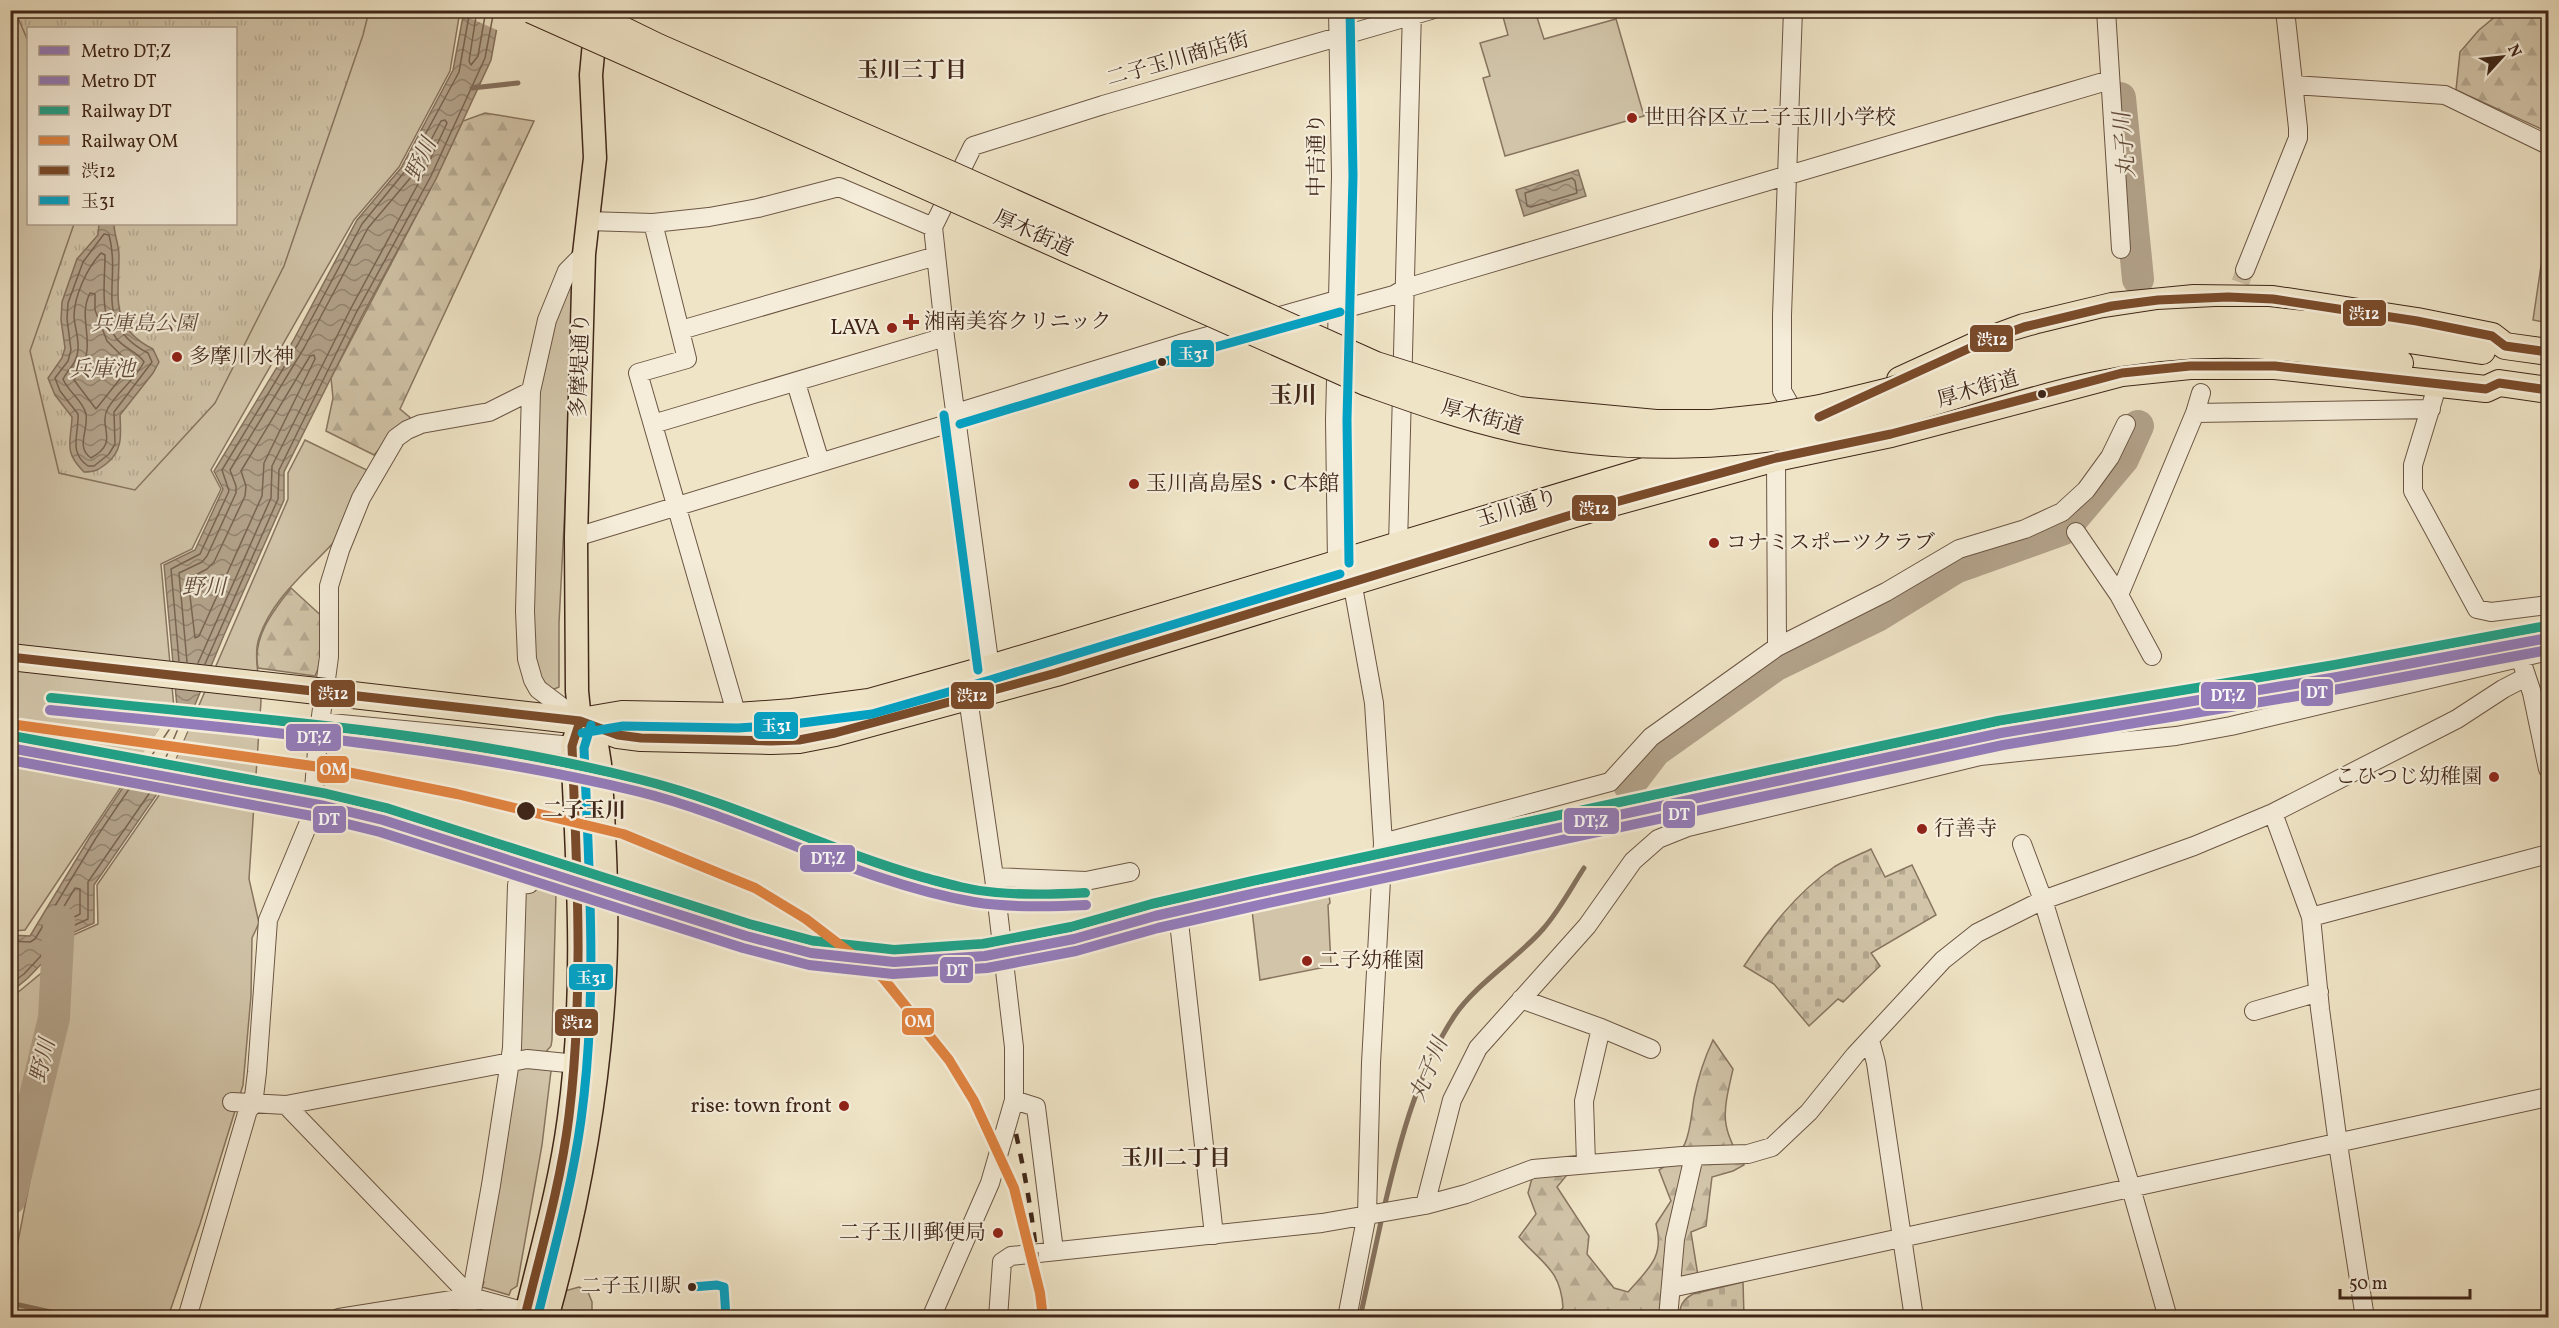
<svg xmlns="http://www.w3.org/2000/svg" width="2559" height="1328" viewBox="0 0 2559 1328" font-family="Vollkorn,'Noto Serif JP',serif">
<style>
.grass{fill:#d1c4a8;stroke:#887560;stroke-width:1.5;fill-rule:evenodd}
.forest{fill:url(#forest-firs);stroke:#887560;stroke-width:1.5}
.cemetery{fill:url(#cemetery-stones);stroke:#887560;stroke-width:1.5}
.park{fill:url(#park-tufts);stroke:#887560;stroke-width:1.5}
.water{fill:url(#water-waves);stroke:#85715d;stroke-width:1.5}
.pier{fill:#efe4c6}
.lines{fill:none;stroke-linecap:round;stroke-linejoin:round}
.shore{stroke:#796452;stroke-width:1.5}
.stream{stroke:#85715d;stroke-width:5}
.river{stroke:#b3a38b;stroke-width:32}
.minor-tunnel{stroke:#ccbea3;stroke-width:18;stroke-dasharray:18 9;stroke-linecap:butt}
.minor-casing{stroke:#6b5644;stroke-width:20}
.major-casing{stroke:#3f2618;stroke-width:25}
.highway-casing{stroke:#3f2618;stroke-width:28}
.minor{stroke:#f5edda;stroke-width:18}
.major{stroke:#efe4c6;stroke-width:22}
.highway{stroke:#efe4c6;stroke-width:26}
.rail{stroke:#3f2618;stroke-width:4.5;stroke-dasharray:10 10;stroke-linecap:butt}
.highway-bridge-casing{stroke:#3f2618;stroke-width:28;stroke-linecap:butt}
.highway-bridge{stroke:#efe4c6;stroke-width:26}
.bus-1-casing{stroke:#f5edda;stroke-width:14}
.bus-2-casing{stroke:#f5edda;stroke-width:14}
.bus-1{stroke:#7a4b2a;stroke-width:9}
.bus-2{stroke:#03a2c5;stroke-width:9}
.rail-1-casing{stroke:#f5edda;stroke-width:15}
.rail-2-casing{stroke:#f5edda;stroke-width:15}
.rail-1{stroke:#20a288;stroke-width:10}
.rail-2{stroke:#df823f;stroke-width:10}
.metro-1-casing{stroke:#f5edda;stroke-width:15}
.metro-2-casing{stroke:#f5edda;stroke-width:15}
.metro-1{stroke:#937cb9;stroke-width:10}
.metro-2{stroke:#937cb9;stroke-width:10}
.poi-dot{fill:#8f2418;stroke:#f5edda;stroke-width:2}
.bus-dot{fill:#3f2618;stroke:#f5edda;stroke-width:2}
.labels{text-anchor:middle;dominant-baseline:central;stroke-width:4.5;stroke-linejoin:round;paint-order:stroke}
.bus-label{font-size:20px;fill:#3f2618;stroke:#f5edda;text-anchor:end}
.street-label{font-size:21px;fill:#3f2618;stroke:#f5edda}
.poi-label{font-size:21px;fill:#3f2618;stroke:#f5edda;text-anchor:start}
.park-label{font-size:21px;font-style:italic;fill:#644e3c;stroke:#f5edda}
.stop-label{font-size:21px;font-weight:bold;fill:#3f2618;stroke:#f5edda;text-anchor:start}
.neighbourhood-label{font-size:22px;font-weight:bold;fill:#3f2618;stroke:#f5edda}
.water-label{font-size:22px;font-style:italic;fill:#624c3a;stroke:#f5edda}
.quarter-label{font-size:24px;font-weight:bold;fill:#3f2618;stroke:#f5edda}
.line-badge{stroke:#f5edda;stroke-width:2}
.badge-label{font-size:16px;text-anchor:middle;font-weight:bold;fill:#fff}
</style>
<defs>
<pattern id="forest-firs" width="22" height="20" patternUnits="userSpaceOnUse" patternTransform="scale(1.5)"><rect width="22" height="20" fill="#d1c4a8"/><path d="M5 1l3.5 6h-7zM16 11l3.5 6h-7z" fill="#b4a890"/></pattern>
<pattern id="cemetery-stones" width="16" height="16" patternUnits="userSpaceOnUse" patternTransform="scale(1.5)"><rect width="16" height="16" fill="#d1c4a8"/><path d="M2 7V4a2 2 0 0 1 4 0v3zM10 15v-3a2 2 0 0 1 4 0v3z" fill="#b4a890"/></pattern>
<pattern id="park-tufts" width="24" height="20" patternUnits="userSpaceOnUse" patternTransform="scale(1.5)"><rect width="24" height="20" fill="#d1c4a8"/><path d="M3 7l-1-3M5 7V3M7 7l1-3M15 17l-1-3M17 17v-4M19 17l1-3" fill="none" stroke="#b4a890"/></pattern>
<pattern id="water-waves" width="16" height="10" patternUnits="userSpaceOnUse" patternTransform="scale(1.5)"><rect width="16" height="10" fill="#b3a38b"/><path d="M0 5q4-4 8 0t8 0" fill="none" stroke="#938571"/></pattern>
</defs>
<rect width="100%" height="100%" fill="#efe4c6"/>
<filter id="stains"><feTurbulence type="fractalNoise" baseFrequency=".00333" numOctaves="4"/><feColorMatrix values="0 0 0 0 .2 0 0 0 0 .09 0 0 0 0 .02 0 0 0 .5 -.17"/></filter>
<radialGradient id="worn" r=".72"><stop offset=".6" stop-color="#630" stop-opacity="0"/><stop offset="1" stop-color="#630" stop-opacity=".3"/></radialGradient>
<path class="grass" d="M10,11H460L450,71L399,167L354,220L211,470L221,489L192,549L161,564L174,708L25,930L14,931L10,858ZM28,28H236V224H28Z
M1511,11H1535L1544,39L1616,19L1644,116L1505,156L1483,78L1490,76L1480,43L1508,35L1502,13Z
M573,282L568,448L559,623V687L552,690L538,676L533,658L536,404L546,338L569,283Z
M305,440L371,472C364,489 358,513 347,527C319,563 274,592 259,638C253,655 260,682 261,701L249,879L259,923L252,938L251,996L243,1085L200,1224L168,1317L11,1318V1277L63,1012L71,936L98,924L97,885L162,791L288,499V473Z
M534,881L548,886V891H554L556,894L552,1040L551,1046L544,1054L522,1052L519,1049L523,890L535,891Z
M1324,889L1325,894H1329L1330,903L1328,905L1331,966L1260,980L1252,910Z
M50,966L47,1025L11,1182V998Z
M545,1065L551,1071L542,1145L517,1286L511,1290L509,1295L482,1287L484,1282L478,1279L511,1069Z
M579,1287L588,1292L592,1302V1317H556L561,1292Z"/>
<path class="forest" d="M2502,11H2548V132L2456,90L2460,52L2479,30Z
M485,113L534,121L400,409L413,420L392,435L374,455L326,431L333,398L331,378L434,182L463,121Z
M291,588L327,621L318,669L315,676L258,668C252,637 273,611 291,588Z
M1713,1040L1733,1069C1723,1113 1719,1126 1744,1165L1733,1171L1712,1177L1706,1226L1691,1232L1698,1276L1685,1293L1676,1297L1673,1317H1551L1563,1308C1561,1269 1541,1263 1519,1237L1536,1214L1528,1193L1532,1178L1571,1170L1557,1187L1589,1236L1587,1254L1614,1288L1628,1292C1648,1269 1665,1257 1656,1224L1671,1201L1659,1170C1691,1152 1689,1130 1694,1098C1698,1078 1704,1059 1713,1040Z"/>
<path class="cemetery" d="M1871,849L1885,877L1912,865L1936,915L1871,953L1880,966L1843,1002L1838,999L1809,1026L1774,984L1744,966C1769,929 1796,893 1834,867C1845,860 1859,855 1871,849Z
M1743,1282L1744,1317H1679C1680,1306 1682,1300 1693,1294Z"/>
<path class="park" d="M15,11H369L363,35L284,266L215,403L135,490L59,473L30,351L74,224H236V28H28V41Z
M2542,259L2548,260V323L2533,320Z
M2507,630L2515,651L2340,692L2335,666Z"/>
<path class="water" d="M464,11H500L491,60L436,179L362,316L284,472V500L224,635L159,791L94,885V923L70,934L28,978L11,992V935L30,936L91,835L177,707L164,565L195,550L223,489L214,471L293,341L357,220L401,168L453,70Z
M1578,170L1586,196L1524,216L1516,190Z
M99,224H114C114,234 119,245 119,256C119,297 109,327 153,349L159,362L153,373L120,415C121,435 123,451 106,464C98,470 95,472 84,472C63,451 71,443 72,417L55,395L48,378L62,358L65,348L61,320L62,302L77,259L98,235Z"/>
<path class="pier" d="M461,10H503L499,31L461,14Z
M166,719L191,722L165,783L127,776Z"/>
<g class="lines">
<path class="shore" d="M477,10L469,61L471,65L478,56L486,10
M1572,178L1575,181L1577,193L1531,207L1527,206L1525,193Z
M104,234L109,235C122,283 91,323 148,353L152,362L114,412L115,444L109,454L94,466H88C68,452 79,435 78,414L60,391L55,378L68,361L71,350L67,319L68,303L83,262Z
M101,253L105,255C105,282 99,314 116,338C123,348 138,352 144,362C135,380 118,391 108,408C97,428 121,441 91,458C75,447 89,430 86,414C83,400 68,392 63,379C69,368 77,363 78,350C79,338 75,328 74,317C74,296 87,268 101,253Z
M90,293L95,294V310L107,341L131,365L96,409L74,380C80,370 86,363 87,350C89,329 80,313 90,293Z
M314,355L315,359L264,463L262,496L199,636L195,638L188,579L207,569L214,562L245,496L246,486L241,471L310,356Z
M179,661L171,569L200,554L229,491L222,470L298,344L362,224L406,170L459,72L470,10
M187,662L179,573L202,562L207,556L236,493V486L230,470L304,348L368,228L412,176L441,121L445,120L447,123L424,173L350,310L272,466L271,498L198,663
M205,664L278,499L279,470L356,313L431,176L485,58L494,10
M75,888L80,889V914L55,927L54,923Z
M10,941L30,942L35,939L96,838L175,721H179L180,724L153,788L88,882V919L66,929L24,974L10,984"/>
<path class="stream" d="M472,88L518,83
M1384,1208C1399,1144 1418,1070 1455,1015C1476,984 1519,957 1543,929C1559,911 1571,888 1584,868
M10,1303L64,1315
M1360,1318L1382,1217"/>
<path class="river" d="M2120,98L2138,279
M1629,785L1655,751L1776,665L1877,616L1955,568L2064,529L2123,459L2138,426
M10,1199L54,1018L59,921"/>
<path class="minor-tunnel" d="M2231,308L2245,270"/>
<defs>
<path id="minor" d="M1338,10L1341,176L1335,420L1337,563L1352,581L1374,703L1383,843L1371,1063L1367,1214L1347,1318
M1793,10L1782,315V391L1799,421
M2106,10L2121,249
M2294,85L2445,95L2548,145
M587,221L653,223L709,217L758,208L839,187L933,227
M653,223L687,359L638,373L737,716
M2245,270L2298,138V128L2285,10
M681,330L936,256
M796,383L820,462
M2442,384L2435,393L2413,465V491L2477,609L2491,612L2548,605
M2201,393L2195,413L2431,409
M956,413L1180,344L1337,300L1350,307L1394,295L1406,288L2110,80
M653,424L945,337
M1776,458L1777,647
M2076,532L2119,595L2195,413
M576,537L957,421
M1398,545L1412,10
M2119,595L2152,656
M2523,666L2532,693L2548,769
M579,720L538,689L533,680L527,659L525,611L531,391L547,320L567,271L584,254
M320,722L572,746
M2273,813L2311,917L2320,1009L2338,1144L2365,1318
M1383,843L1610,782L1651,737L1777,647L1886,592L1959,549L2025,529L2062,512L2086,490L2110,457L2126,424
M2022,844L2043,900L2131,1188L2168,1318
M994,877L1086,881L1130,872
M2311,917L2548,854
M1179,922L1214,1235
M1521,999L1601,1028L1584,1101L1586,1164
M2254,1011L2319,992
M1601,1028L1651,1049
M1870,1040L1876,1063L1914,1318
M1014,1100L1036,1107L1054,1251
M232,1102L286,1105L527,1059L587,1065
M286,1105L471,1297
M1425,1205L1452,1100L1478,1048L1587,926L1633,861L1658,839L1688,827L1980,756L2176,736L2231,726L2548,651
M1671,1288L2548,1097
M187,1318L248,1110L253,1105L257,1072L268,920L312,815L318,738L329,657V586L340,550L361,498L396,438L407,430L421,424L489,412L531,391
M339,1318L471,1297L526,1312
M465,1318L471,1297L491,1185L512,1048L517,885L529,884
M931,1318L990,1183L1014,1100V1047L994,877L968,698L990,668L945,337L933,227L973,146L1103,105L1431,10
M998,1318L1002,1262L1011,1256L1322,1223L1425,1205L1466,1194L1533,1169L1682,1156L1748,1154L1772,1147L1809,1112L1855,1055L1943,960L1977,933L2043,900L2194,846L2273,813L2457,719L2503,689L2526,677
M1668,1318L1675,1239L1694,1156"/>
<path id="major" d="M525,1318C541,1251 560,1186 569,1118C586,994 578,870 572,746L580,721L577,691L576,537L584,254L595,158L591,75L596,21
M547,1318C577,1210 597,1102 604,991C609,916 605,839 600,764L597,745L580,721"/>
<path id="highway" d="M2303,324L2482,351
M2303,349L2400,363
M1900,380L1983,342L2024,327L2112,306L2194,298L2273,299L2417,321L2492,336L2505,346L2548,352
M335,693L580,721L618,735L641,738L771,741L799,740L835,733L1056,673L1594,508L1776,458L1891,434L2122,373L2190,366H2275L2486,389L2499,383L2548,390
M581,721L622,714L737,716L792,712L869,702L987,669L1724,447"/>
</defs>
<use href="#minor" class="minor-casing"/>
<use href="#major" class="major-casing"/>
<use href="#highway" class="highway-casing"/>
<use href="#minor" class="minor"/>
<use href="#major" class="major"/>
<use href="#highway" class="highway"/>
<path class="rail" d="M1016,1134C1028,1187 1036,1239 1040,1293"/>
<defs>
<path id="highway-bridge" d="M531,10L1365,382C1413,399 1462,417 1512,428C1621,454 1752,448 1861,422C1937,404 2011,375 2088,359C2160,344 2230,341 2303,349
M582,10L658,47L952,175L1376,365L1519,410L1656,423H1712L1769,417L1820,408L1893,390L2044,346L2105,331L2158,323L2216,320H2267L2303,324
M10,657L335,693"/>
</defs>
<use href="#highway-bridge" class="highway-bridge-casing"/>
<use href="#highway-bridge" class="highway-bridge"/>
<defs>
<path id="bus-1" d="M1819,417L1983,342L2024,327L2112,306L2158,300L2228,297L2273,299L2417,321L2492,336L2505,346L2548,352
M10,657L580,721L618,735L641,738L771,741L799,740L835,733L1056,673L1594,508L1776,458L1891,434L2122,373L2190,366H2275L2486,389L2499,383L2548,390
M531,1318L526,1312C542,1247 561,1182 569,1116C584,993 577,870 572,746L580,721"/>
<path id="bus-2" d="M944,415L978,670
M960,424L1183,356L1340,312
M1349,563L1347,420L1353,176L1350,10
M582,733L623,726L738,728L794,724L872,714L990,680L1340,574
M692,1287L717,1285L724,1287L726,1318
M538,1315C554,1250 572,1186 581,1120C598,996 589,872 584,748L591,725"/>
</defs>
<use href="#bus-1" class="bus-1-casing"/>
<use href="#bus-2" class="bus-2-casing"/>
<use href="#bus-1" class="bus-1"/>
<use href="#bus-2" class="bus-2"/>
<defs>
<path id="rail-1" d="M51,698C248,719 449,731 641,780C738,804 827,850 922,877C941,882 960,888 979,891C1014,896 1050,895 1085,893
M12,736L327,794L386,808L749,924L813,941L894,950L983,944L1071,927L1152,904L1253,881L1998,721L2335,665L2546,626"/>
<path id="rail-2" d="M10,724L327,768L457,794L623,834L755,888L806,919L883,978L949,1060L974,1101L1014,1188L1040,1293L1043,1318"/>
</defs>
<use href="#rail-1" class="rail-1-casing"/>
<use href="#rail-2" class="rail-2-casing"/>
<use href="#rail-1" class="rail-1"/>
<use href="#rail-2" class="rail-2"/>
<defs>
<path id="metro-1" d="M50,710C246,730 444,745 636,791C751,819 857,882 974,902C1011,908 1049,907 1086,905
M10,748L325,806L383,820L746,936L811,953L894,962L985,956L1074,939L1155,916L1256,893L2001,733L2337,677L2548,638"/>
<path id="metro-2" d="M10,760L323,818L380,832L743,948L809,965L893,974L987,968L1076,951L1158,928L1259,905L2003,745L2339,689L2548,650"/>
</defs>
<use href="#metro-1" class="metro-1-casing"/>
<use href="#metro-2" class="metro-2-casing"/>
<use href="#metro-1" class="metro-1"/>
<use href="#metro-2" class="metro-2"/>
</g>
<g class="poi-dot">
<circle cx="1632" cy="118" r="6"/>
<path d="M908 313h6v6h6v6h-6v6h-6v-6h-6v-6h6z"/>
<circle cx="892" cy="328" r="6"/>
<circle cx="177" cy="357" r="6"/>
<circle cx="1134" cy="484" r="6"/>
<circle cx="1714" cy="543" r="6"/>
<circle cx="2494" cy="777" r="6"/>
<circle cx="1922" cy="829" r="6"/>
<circle cx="1307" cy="961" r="6"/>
<circle cx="844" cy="1106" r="6"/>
<circle cx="998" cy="1233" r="6"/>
</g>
<g class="bus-dot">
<circle cx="1162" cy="362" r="5"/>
<circle cx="2042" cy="394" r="5"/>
<circle cx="526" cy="811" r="10"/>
<circle cx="692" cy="1287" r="5"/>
</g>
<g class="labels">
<g class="bus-label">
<text x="681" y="1287">二子玉川駅</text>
</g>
<g class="street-label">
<text transform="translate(1178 60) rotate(-16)">二子玉川商店街</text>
<text transform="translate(1317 155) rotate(-90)">中吉通り</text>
<text transform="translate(1033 234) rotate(24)">厚木街道</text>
<text transform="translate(581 365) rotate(-88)">多摩堤通り</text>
<text transform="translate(1978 390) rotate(-16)">厚木街道</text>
<text transform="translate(1482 418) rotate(15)">厚木街道</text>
<text transform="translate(1517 509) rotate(-17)">玉川通り</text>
</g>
<g class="poi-label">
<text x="1644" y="118">世田谷区立二子玉川小学校</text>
<text x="924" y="322">湘南美容クリニック</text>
<text x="880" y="328" text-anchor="end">LAVA</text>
<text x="189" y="357">多摩川水神</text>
<text x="1146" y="484">玉川高島屋S・C本館</text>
<text x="1726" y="543">コナミスポーツクラブ</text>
<text x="2482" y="777" text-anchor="end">こひつじ幼稚園</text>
<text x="1934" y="829">行善寺</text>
<text x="1319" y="961">二子幼稚園</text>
<text x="832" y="1106" text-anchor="end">rise: town front</text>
<text x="986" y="1233" text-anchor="end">二子玉川郵便局</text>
</g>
<g class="park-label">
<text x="144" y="324">兵庫島公園</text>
</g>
<g class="stop-label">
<text x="542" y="811">二子玉川</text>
</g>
<g class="neighbourhood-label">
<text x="912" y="71">玉川三丁目</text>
<text x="1176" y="1159">玉川二丁目</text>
</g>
<g class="water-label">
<text transform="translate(2126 145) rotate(-95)">丸子川</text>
<text transform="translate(422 160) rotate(-65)">野川</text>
<text x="102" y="370">兵庫池</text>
<text x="204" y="588">野川</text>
<text transform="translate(44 1061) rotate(-76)">野川</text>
<text transform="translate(1430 1070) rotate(-68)">丸子川</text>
</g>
<g class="quarter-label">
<text x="1293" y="397">玉川</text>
</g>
</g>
<g class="line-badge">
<rect x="2342" y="299" width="45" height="28" rx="6" fill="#7a4b2a"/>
<rect x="1969" y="324" width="45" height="29" rx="6" fill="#7a4b2a"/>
<rect x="1170" y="339" width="45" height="29" rx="6" fill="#03a2c5"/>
<rect x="1571" y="494" width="46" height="28" rx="6" fill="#7a4b2a"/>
<rect x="2300" y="678" width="34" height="29" rx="6" fill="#937cb9"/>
<rect x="310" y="679" width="46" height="29" rx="6" fill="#7a4b2a"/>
<rect x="2200" y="681" width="57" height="29" rx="6" fill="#937cb9"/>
<rect x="950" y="681" width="45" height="29" rx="6" fill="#7a4b2a"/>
<rect x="753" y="711" width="46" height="29" rx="6" fill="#03a2c5"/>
<rect x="285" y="723" width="57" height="29" rx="6" fill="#937cb9"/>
<rect x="316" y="755" width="34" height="29" rx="6" fill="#df823f"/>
<rect x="1662" y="800" width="34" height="29" rx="6" fill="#937cb9"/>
<rect x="312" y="805" width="35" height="29" rx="6" fill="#937cb9"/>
<rect x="1563" y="807" width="57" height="28" rx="6" fill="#937cb9"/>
<rect x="799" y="844" width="57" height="29" rx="6" fill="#937cb9"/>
<rect x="939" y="956" width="35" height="28" rx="6" fill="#937cb9"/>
<rect x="568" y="963" width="46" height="28" rx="6" fill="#03a2c5"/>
<rect x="901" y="1007" width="34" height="29" rx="6" fill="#df823f"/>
<rect x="554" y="1008" width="45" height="29" rx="6" fill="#7a4b2a"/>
</g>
<g class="badge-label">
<text x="2364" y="319">渋12</text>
<text x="1992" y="345">渋12</text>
<text x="1193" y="359">玉31</text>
<text x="1594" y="514">渋12</text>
<text x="2317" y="698">DT</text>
<text x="333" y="699">渋12</text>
<text x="2228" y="701">DT;Z</text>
<text x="972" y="701">渋12</text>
<text x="776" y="731">玉31</text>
<text x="314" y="743">DT;Z</text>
<text x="333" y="775">OM</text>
<text x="1679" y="820">DT</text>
<text x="329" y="825">DT</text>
<text x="1591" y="827">DT;Z</text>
<text x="828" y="864">DT;Z</text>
<text x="957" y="976">DT</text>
<text x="591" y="983">玉31</text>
<text x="918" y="1027">OM</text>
<text x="577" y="1028">渋12</text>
</g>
<rect width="2559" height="1328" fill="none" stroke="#efe4c6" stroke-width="36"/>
<rect x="12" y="12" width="2535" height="1304" fill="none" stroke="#3f2618" stroke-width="3"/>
<rect x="18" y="18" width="2523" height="1292" fill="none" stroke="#3f2618" stroke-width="1.5"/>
<rect x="27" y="27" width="210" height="198" fill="#f5edda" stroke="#ac9d8c" stroke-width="1.5"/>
<rect x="39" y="46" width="30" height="9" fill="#937cb9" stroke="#ac9d8c" stroke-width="1.5"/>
<text x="81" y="57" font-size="18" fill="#3f2618">Metro DT;Z</text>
<rect x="39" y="76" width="30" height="9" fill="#937cb9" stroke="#ac9d8c" stroke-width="1.5"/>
<text x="81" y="87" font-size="18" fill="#3f2618">Metro DT</text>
<rect x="39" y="106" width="30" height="9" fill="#20a288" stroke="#ac9d8c" stroke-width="1.5"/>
<text x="81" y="117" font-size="18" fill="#3f2618">Railway DT</text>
<rect x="39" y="136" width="30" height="9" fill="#df823f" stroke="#ac9d8c" stroke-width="1.5"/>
<text x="81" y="147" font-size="18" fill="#3f2618">Railway OM</text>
<rect x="39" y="166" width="30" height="9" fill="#7a4b2a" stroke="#ac9d8c" stroke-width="1.5"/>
<text x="81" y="177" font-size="18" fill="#3f2618">渋12</text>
<rect x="39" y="196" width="30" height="9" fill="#03a2c5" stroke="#ac9d8c" stroke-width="1.5"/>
<text x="81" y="207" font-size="18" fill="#3f2618">玉31</text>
<g transform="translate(2502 57) rotate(63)" stroke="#f5edda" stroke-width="4.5" paint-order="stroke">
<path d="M0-4.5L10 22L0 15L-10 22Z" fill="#3f2618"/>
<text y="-9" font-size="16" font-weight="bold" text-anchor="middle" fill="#3f2618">N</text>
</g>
<path d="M2340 1289v9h130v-9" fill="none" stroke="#3f2618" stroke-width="3"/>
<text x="2349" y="1289" font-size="18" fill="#3f2618" stroke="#f5edda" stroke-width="4.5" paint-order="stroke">50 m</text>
<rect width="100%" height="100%" filter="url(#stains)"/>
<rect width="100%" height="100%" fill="url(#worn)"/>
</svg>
